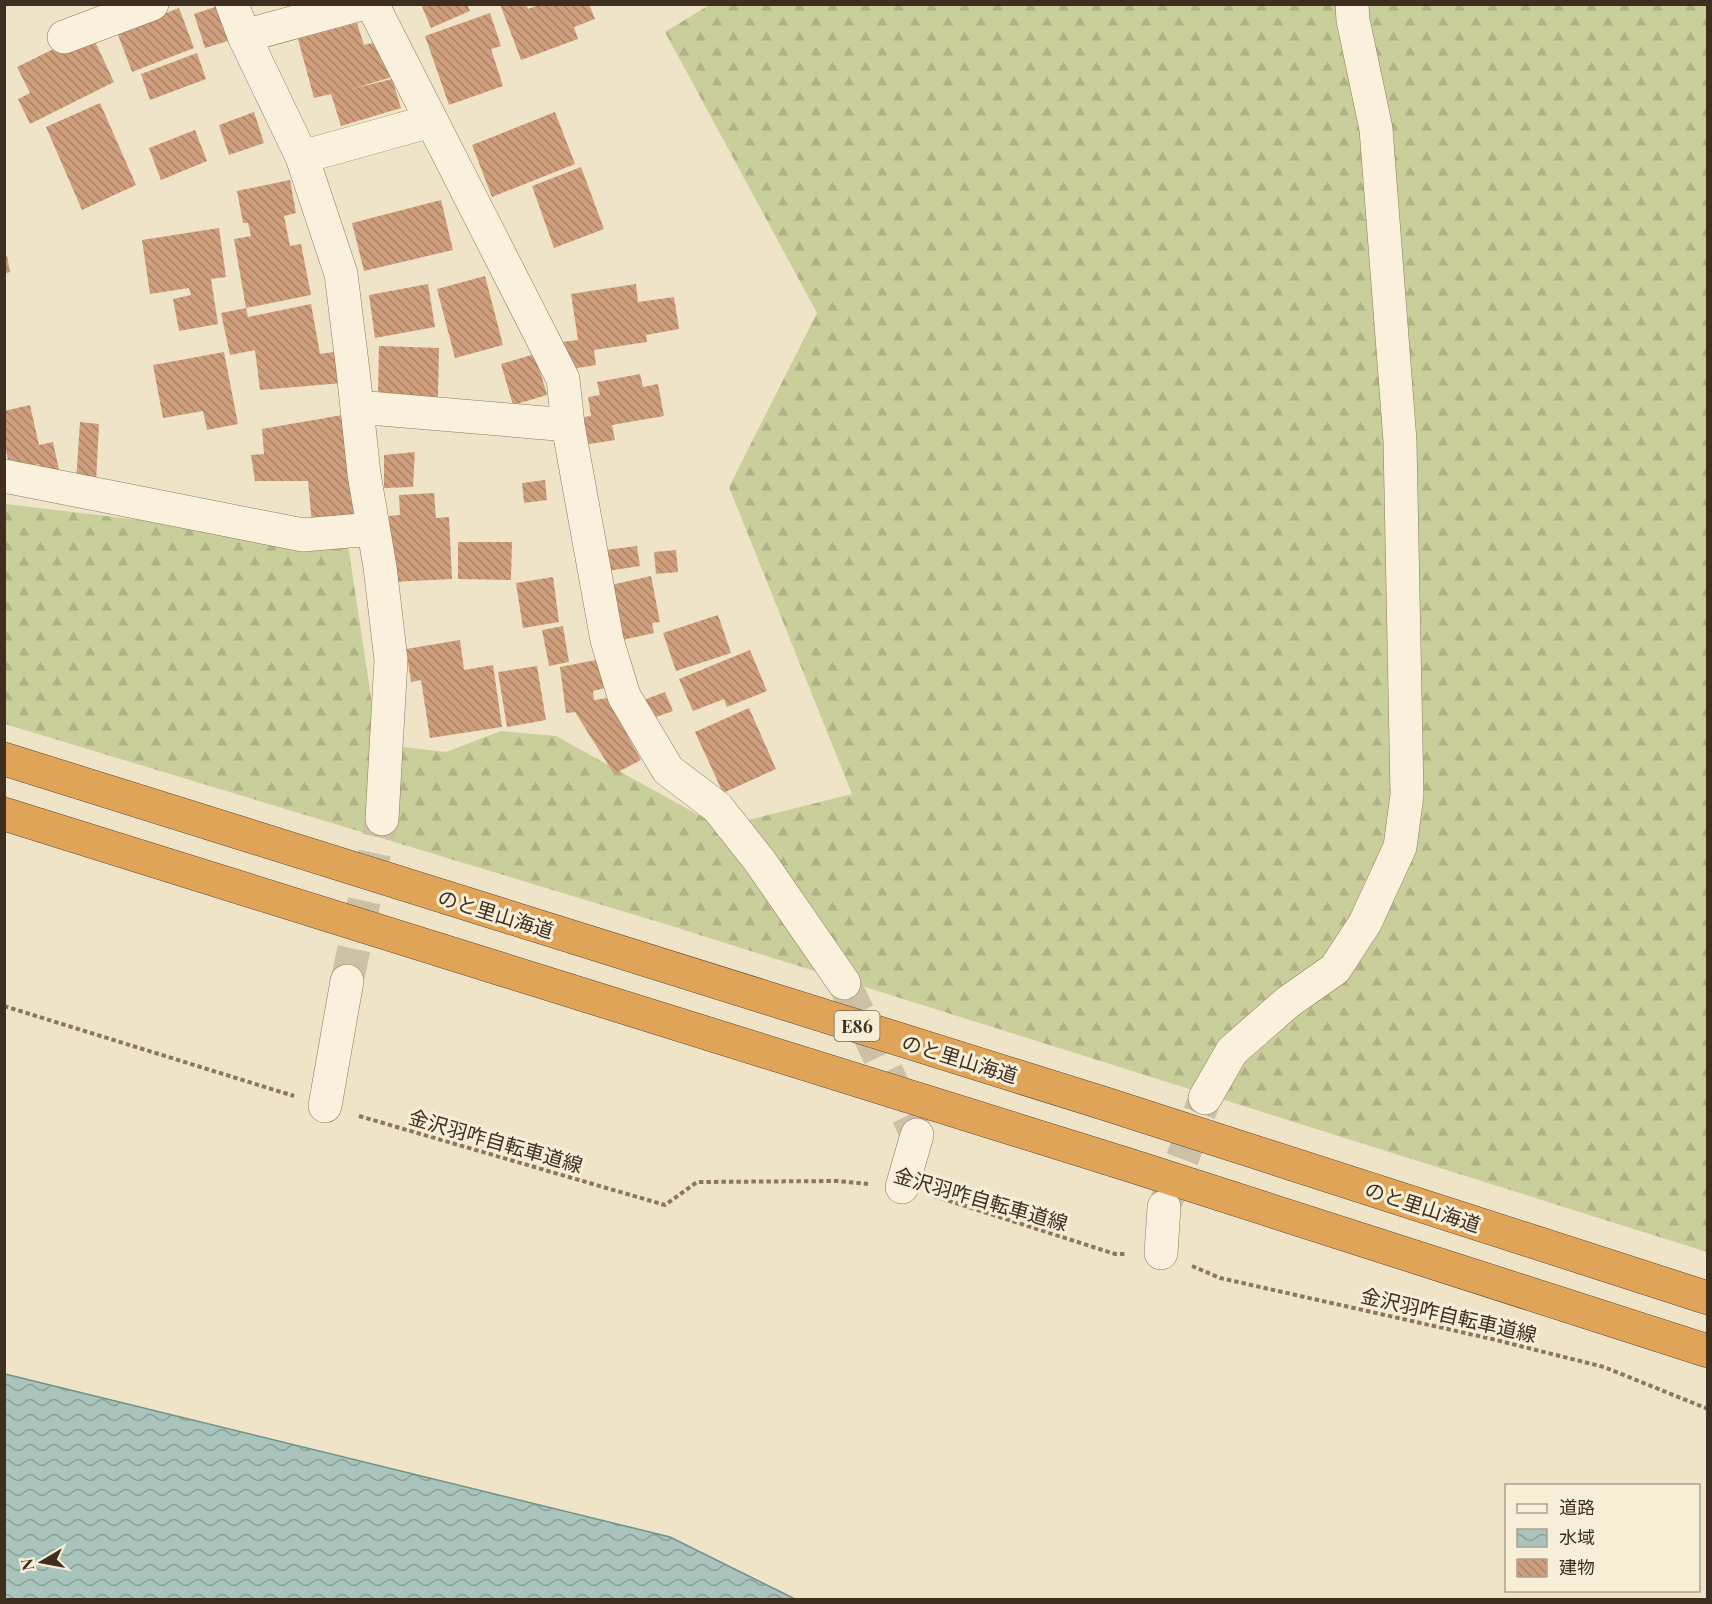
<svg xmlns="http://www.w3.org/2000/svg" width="1712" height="1604" viewBox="0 0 1712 1604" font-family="'Playfair Display','Noto Sans JP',serif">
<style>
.forest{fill:url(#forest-firs)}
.water{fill:url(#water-waves);stroke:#6f938a;stroke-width:1.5}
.building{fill:url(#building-back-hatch)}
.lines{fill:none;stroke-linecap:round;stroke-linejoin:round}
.minor-tunnel{stroke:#ccc0a6;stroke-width:33;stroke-dasharray:33 16;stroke-linecap:butt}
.minor-casing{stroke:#8d765c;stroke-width:34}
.highway-casing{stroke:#5b4430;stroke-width:34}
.path{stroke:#8d765c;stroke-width:4;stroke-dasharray:4.5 3;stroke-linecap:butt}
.minor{stroke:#faf1dc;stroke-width:33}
.highway{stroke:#e0a458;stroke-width:33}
.labels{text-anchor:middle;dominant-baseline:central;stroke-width:6;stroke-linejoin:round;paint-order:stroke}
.shield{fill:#f7eed8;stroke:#756857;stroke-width:1.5}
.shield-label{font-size:18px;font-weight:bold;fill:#3d2e20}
.street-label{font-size:20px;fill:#3d2e20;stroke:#f7eed8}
</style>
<defs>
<pattern id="forest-firs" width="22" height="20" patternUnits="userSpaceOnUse" patternTransform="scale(1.5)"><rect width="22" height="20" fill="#c9cf9b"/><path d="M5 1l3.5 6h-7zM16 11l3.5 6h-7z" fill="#aeb285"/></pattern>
<pattern id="water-waves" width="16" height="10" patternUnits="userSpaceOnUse" patternTransform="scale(1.5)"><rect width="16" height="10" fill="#a9c4bc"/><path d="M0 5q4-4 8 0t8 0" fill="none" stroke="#8ba098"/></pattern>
<pattern id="building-back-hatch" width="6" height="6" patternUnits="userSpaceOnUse" patternTransform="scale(1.5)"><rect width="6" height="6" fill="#cf9f7d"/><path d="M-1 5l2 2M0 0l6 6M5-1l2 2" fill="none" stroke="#a98266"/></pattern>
</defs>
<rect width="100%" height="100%" fill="#f0e4c8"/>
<path class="forest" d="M711,4L1707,5V1252L665,924L5,724L4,505L6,504L348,545L378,744L446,752L501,731L556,736L720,827L852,794L729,487L817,313L665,32Z"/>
<path class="water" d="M5,1374L670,1537L795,1599H5Z"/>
<path class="building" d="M421,4H467L470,11L431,28Z
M500,4H526L528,9L541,4H589L595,19L574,27L578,39L521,60Z
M221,5L231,40L205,48L194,14Z
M179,8L194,48L132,72L117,32Z
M490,13L501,46L491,49L503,86L449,105L425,36Z
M357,23L364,45L384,40L395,76L352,89L392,79L401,108L341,126L331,94L314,98L298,39Z
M90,31L114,82L30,124L18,99L30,93L17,67Z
M197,53L206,79L150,100L141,74Z
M100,103L136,185L82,210L46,127Z
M254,112L264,143L229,155L219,125Z
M555,112L575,164L492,197L472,145Z
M195,130L207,161L161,180L149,148Z
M581,167L604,229L554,248L532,186Z
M290,180L296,213L284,216L290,246L301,244L311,295L246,308L234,239L251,236L248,223H243L237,191Z
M441,200L453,250L364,271L352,223Z
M219,228L226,277L211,279L218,324L179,331L173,299L191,295L189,288L150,294L142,240Z
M7,256L10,272L4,274V257Z
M485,276L503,345L455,358L437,289Z
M428,284L435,327L375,338L369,295Z
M636,284L638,302L674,297L679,329L646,335L647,342L594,350L596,365L566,370L562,342L578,340L571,294Z
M311,304L320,354L340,351L343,383L260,390L255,350L230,355L221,313L246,308L248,317Z
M379,346L439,348L438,397L378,396Z
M224,352L238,424L207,430L203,411L163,418L153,365Z
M535,354L547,395L513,405L501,364Z
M640,374L643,387L658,384L664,416L612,425L615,440L583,445L578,418L591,416L588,397L600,395L597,382Z
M30,405L39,445L53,442L59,470L41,473L39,464L11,470L4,444V411Z
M348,414L363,518L312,524L308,481H255L251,455L264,454L262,429Z
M80,422L99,424L96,483L76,481Z
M415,452L413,487L384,488V455Z
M545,480L547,500L524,503L522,483Z
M434,493L436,518L449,517L452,579L392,582L389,516L400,515L399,495Z
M458,542H512L511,580L458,579Z
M637,546L640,566L607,571L605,550Z
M676,550L678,572L656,574L654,552Z
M651,576L660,622L652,623L654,633L613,642L602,587Z
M553,577L559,622L523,628L516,583Z
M718,615L731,653L676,671L663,633Z
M563,626L569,662L549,666L542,630Z
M460,640L464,670L493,665L502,727L430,738L421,680L411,682L406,649Z
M750,650L767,691L727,707L724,699L693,711L679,679Z
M596,660L605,688L593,691L594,700L607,698L641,760L614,774L575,712L566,713L560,667Z
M537,666L546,720L507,727L498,672Z
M665,692L673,711L648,720L641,701Z
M749,708L776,769L723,793L695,732Z"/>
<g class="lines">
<path class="minor-tunnel" d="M347,981L382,819
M844,983L917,1135
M1165,1205L1205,1098"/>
<defs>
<path id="minor" d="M232,4L244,36L302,157L341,274L353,371L364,474L380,567L391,660L382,819
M372,4L563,379L568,425L607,640L624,696L668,770L717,807L759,860L844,983
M244,36L361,4
M64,37L152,4
M302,157L431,121
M357,407L568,425
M4,476L303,535L373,529
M1205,1098L1232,1051L1288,1002L1335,969L1365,923L1400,847L1407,795L1400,441L1376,129L1353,20L1352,4
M325,1106L347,981
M902,1187L917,1135
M1161,1253L1164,1207"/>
<path id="highway" d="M4,759L1106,1104L1708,1298
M4,814L1129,1165L1708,1351"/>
</defs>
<use href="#minor" class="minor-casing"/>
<use href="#highway" class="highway-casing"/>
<path class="path" d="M4,1006L294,1096
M359,1116L665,1205L697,1182L837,1181L868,1184
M934,1196L1115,1254H1127
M1192,1266L1220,1278L1492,1339L1604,1367L1708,1409"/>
<use href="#minor" class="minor"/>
<use href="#highway" class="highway"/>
</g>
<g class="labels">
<rect class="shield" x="834.5" y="1011" width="45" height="30" rx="4.5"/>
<g class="shield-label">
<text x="857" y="1026">E86</text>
</g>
<g class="street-label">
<text transform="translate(496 913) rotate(17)">のと里山海道</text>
<text transform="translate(960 1058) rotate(17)">のと里山海道</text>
<text transform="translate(496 1140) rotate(16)">金沢羽咋自転車道線</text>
<text transform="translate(981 1198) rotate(16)">金沢羽咋自転車道線</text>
<text transform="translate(1423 1206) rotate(18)">のと里山海道</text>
<text transform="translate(1449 1314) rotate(13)">金沢羽咋自転車道線</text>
</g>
</g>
<rect width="1712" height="1604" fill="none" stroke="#3d2e20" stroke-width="12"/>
<rect x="1505" y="1484" width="195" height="108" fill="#f7eed8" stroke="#ada18e" stroke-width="1.5"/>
<rect x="1517" y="1504" width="30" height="9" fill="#faf1dc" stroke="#ada18e" stroke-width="1.5"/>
<text x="1559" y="1514" font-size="18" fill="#3d2e20">道路</text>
<rect x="1517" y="1529" width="30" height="18" fill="url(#water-waves)" stroke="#ada18e" stroke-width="1.5"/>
<text x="1559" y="1544" font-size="18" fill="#3d2e20">水域</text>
<rect x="1517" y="1559" width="30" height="18" fill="url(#building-back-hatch)" stroke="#ada18e" stroke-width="1.5"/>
<text x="1559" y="1574" font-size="18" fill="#3d2e20">建物</text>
<g transform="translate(42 1562) rotate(260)" stroke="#f7eed8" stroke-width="4.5" paint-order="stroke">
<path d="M0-4.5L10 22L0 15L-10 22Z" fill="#3d2e20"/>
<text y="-9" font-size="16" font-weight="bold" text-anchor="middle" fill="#3d2e20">N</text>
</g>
</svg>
